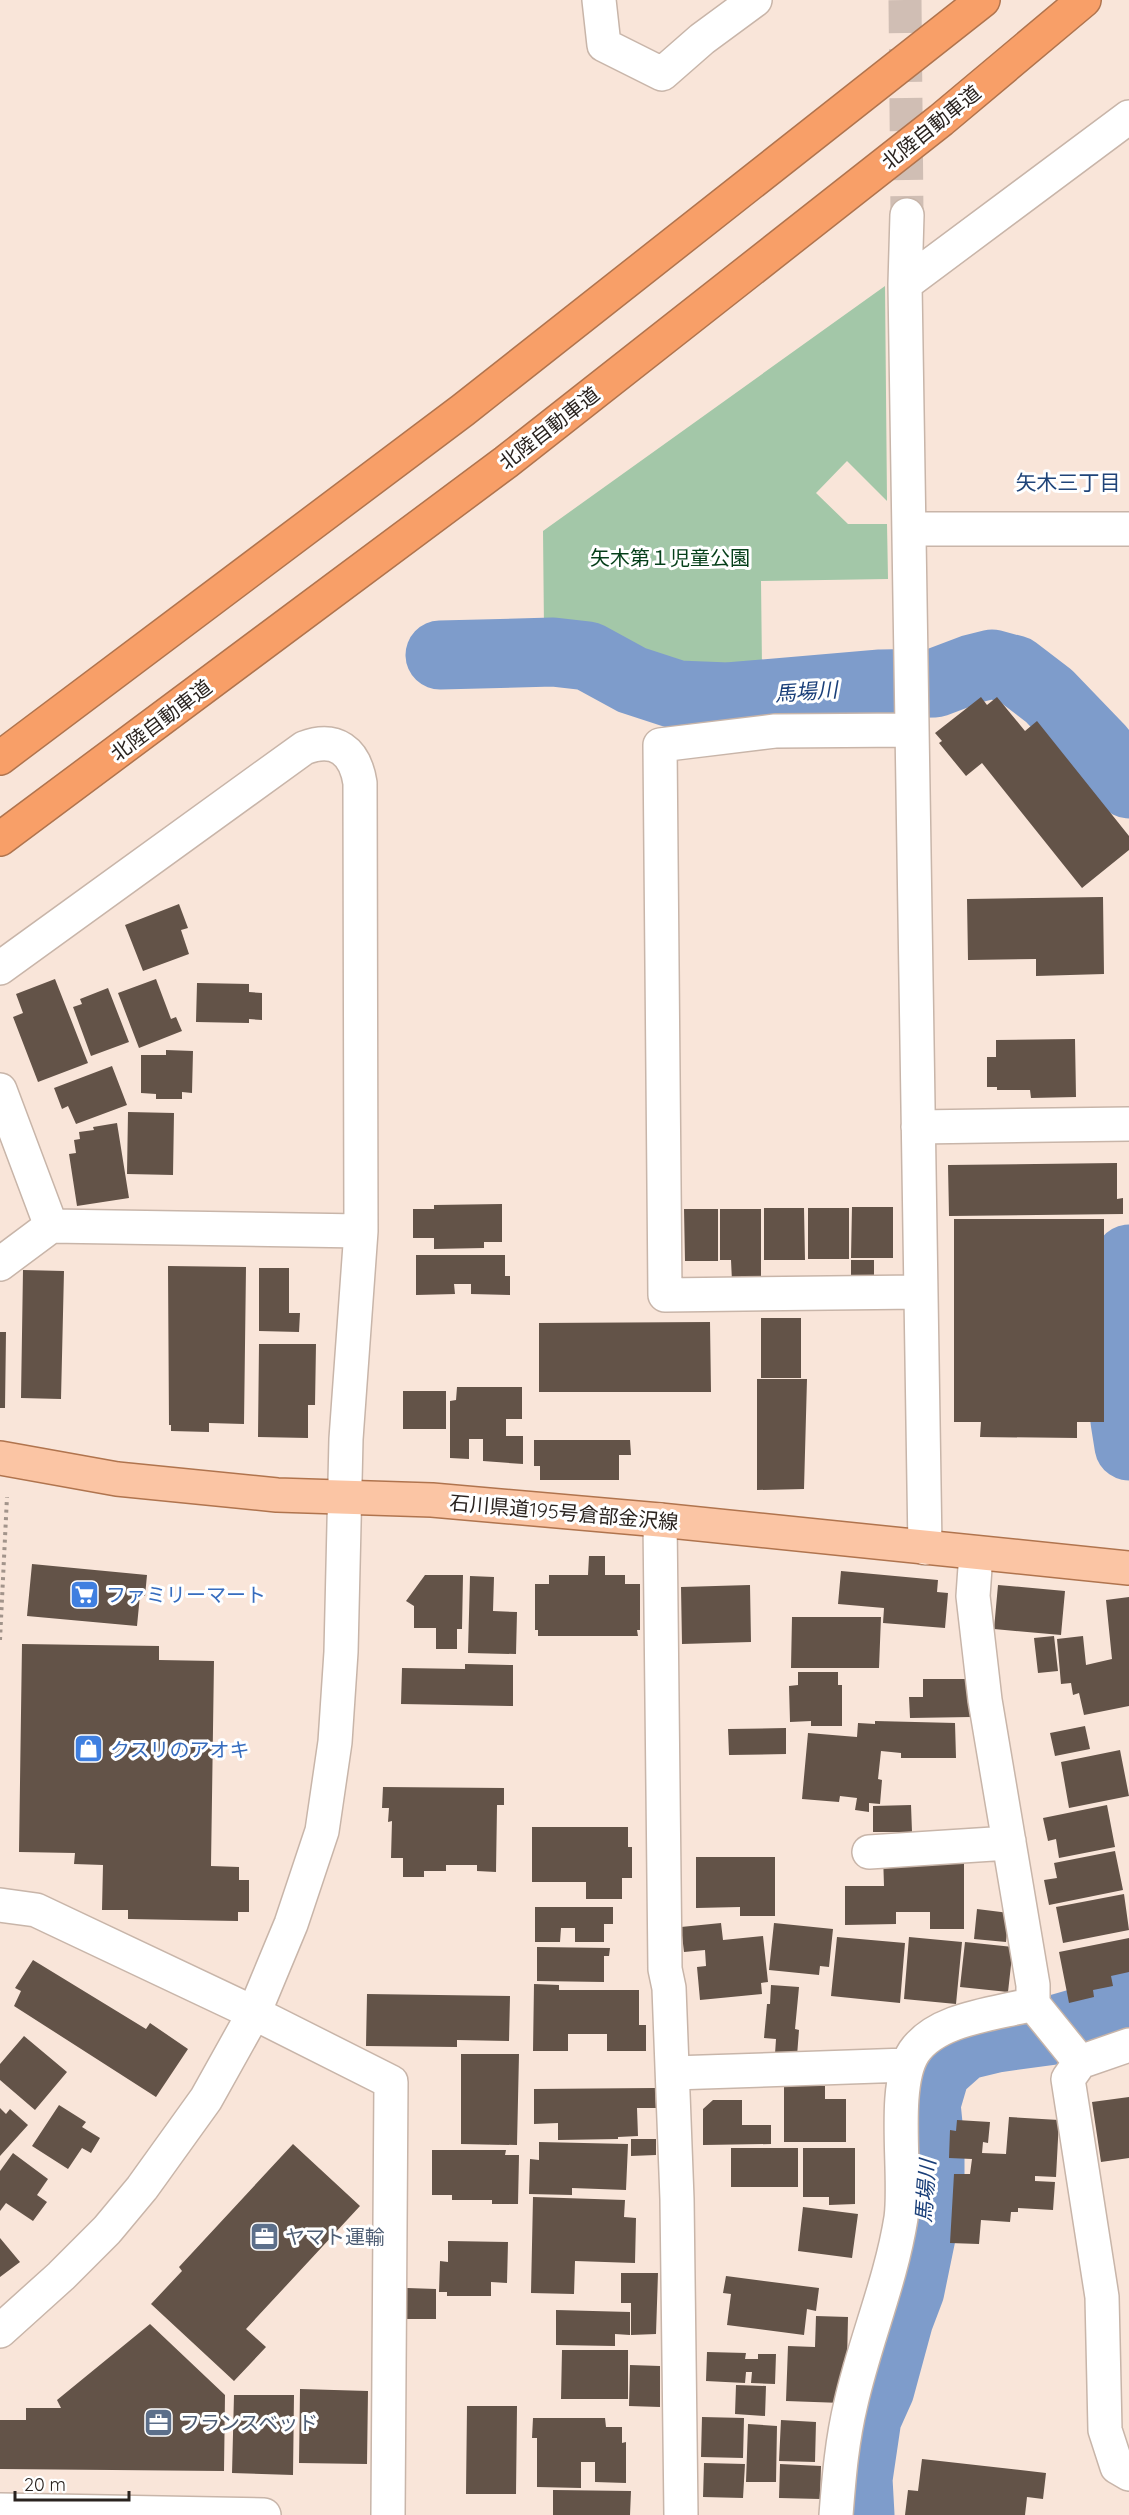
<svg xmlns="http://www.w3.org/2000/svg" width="1129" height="2515" viewBox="0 0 1129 2515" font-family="Quicksand,'Noto Sans JP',sans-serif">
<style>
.green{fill:#a3c7a8}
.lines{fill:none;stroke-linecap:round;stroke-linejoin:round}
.river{stroke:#7e9ccb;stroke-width:69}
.building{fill:#635348}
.minor-tunnel{stroke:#d0beb4;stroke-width:33;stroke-dasharray:33 16;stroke-linecap:butt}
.minor-casing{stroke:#c8b5a9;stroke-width:36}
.major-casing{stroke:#b0744e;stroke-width:36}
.highway-casing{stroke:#b0744e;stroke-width:36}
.path{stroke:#a2948b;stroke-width:4;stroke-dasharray:3 4.5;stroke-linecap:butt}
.minor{stroke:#fff;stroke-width:33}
.major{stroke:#fbc5a4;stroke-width:33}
.highway{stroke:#f89f68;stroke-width:33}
.labels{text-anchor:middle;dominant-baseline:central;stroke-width:6;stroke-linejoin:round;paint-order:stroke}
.street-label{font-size:20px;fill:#2a231f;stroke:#fff}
.park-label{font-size:20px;fill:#053f19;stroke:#fff}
.shop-label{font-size:20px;fill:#366cbe;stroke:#fff;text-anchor:start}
.service-label{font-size:20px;fill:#4e5e75;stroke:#fff;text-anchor:start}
.neighbourhood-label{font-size:21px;fill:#1f4479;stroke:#fff}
.water-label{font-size:21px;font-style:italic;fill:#1a3f79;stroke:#fff}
</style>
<rect width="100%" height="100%" fill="#f9e5d9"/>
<path class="green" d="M885,286L887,501L847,461L816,493L848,524H887L888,579L761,581L762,667C740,670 716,675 693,670C662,663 635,642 604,633C585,628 564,629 544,629L543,531Z"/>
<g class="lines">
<path class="river" d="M440,655L553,652L588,656L632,680L678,695L728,697L881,684L935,683L972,669L992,664L1015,670L1049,696L1100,749L1129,784
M1129,1259C1114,1313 1119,1391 1129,1446
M860,2515L858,2479L867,2418L880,2389L899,2319L910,2290L925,2217L930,2180V2144L926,2104L936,2070L963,2046L996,2038L1054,2030L1113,2013L1129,1999"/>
</g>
<path class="building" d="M981,697L987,705L997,697L1025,731L1037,721L1129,836V850L1082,888L982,763L966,776L939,743L942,741L935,733Z
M1103,897L1104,974L1036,976V959L968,960L967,899Z
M179,904L188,928L181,930L189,954L143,971L125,925Z
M55,979L88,1063L38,1082L13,1017L23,1013L16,994Z
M156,979L171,1019L176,1017L182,1031L139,1048L118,993Z
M197,983L249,984V992L262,993V1020L249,1019V1023L196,1022Z
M108,988L129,1042L91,1056L73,1007L82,1004L80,999Z
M1075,1039L1076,1097L1031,1098L1030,1090H997V1087H987V1057H996V1040Z
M166,1050L193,1051L192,1093L182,1092V1099H156V1094L141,1093V1055H166Z
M112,1066L127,1105L76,1124L68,1106L62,1109L54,1088Z
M128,1112L174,1113L173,1175L127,1174Z
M117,1123L129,1198L77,1206L69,1154L76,1153L74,1140L80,1139L79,1132L94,1130L93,1127Z
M1117,1163V1199L1123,1198V1214L949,1216L948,1165Z
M502,1204V1242H484V1248L434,1249V1238H413V1209H434V1205Z
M852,1207H893V1258H851Z
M764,1208H804L805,1260H764Z
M808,1208H849V1259H808Z
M684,1209H718V1261H685Z
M720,1209H761V1281H732L731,1260H720Z
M954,1219H1104V1422H1077V1438L980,1437L981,1422H954Z
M416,1255H505V1276H510V1295L471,1294V1284H454L455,1294L416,1295Z
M851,1260H874V1279L851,1280Z
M168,1266L246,1267L244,1424L209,1423V1432L171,1431V1425H169Z
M259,1268H289V1313H300L299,1332L259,1331Z
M23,1270L64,1271L61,1399L21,1398Z
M761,1318H801V1378H761Z
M710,1322L711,1392H539V1323Z
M0,1332H6L5,1408H0Z
M259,1344H316L315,1405H308V1438L258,1437Z
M757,1379H807L804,1489L757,1490Z
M457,1387H522V1419H506V1436H523V1464L483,1461V1439H469V1459L450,1458V1401L456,1400Z
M403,1391H446V1429H403Z
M534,1440H630L631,1455H619V1480H540V1466H534Z
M589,1556H605V1575H625V1584H640V1630H637L638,1636H538V1630H535V1584H549V1575H588Z
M32,1564L147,1575L145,1596L140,1595L137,1626L27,1616Z
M841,1571L938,1580L937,1592L948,1593L945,1628L883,1623L884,1608L838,1604Z
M425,1575H463L462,1629H457V1649H436V1628H414V1606L406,1601Z
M470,1576L494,1577L493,1611L517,1612L516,1654L468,1653Z
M750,1585L751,1642L682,1644L681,1587Z
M998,1585L1065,1591L1061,1635L994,1629Z
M1129,1597V1706L1084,1715L1079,1693L1073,1695L1071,1683L1061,1684L1057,1639L1083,1636L1086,1665L1112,1659L1106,1600Z
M792,1617H881L879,1668H791Z
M1054,1636L1058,1671L1038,1673L1034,1638Z
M22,1644L159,1646V1660L214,1661L211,1866L239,1867V1880H249V1912H238V1921L128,1919V1910H102L103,1865L74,1864L75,1853L19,1852Z
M465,1664L513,1665V1706L401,1704L402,1668L465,1669Z
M798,1672H838V1685H842V1726H811V1721L790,1722L789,1686L798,1685Z
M923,1679H970L971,1717L910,1718L909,1697H923Z
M875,1721L955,1723L956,1758H901V1753L881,1751L878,1779L882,1780L880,1804L869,1803V1812L855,1810L857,1798L840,1796L839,1802L802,1799L808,1733L857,1737L858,1723L875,1724Z
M1085,1726L1090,1749L1055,1756L1050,1733Z
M786,1728V1754L729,1755L728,1729Z
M1120,1750L1129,1796L1069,1808L1061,1762Z
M383,1787L504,1788V1805H497L496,1872L477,1871V1865H446V1871H424V1877H403V1858H391L392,1821L388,1822L389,1808H382Z
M911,1805L912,1832H873V1806Z
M1107,1805L1115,1847L1059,1858L1056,1839L1048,1841L1043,1818Z
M532,1827H628V1847H632V1878H622V1899H586V1882H532Z
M1115,1851L1123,1890L1049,1905L1044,1880L1057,1878L1054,1863Z
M883,1855H964V1929H930V1912H896V1924L845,1925V1886H884Z
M696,1857H775V1916H740V1907L696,1908Z
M1124,1894L1129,1930L1063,1943L1056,1907Z
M535,1907H613V1924H604V1942H575V1928H561L560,1942H535Z
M977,1909L1009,1913L1006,1942L974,1939Z
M721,1923L723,1940L763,1936L768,1982L761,1983L762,1994L700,2000L697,1967L706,1966L705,1950L684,1952L681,1927Z
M774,1923L833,1929L829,1967L820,1966L819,1975L769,1970Z
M837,1937L905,1943L900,2003L831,1996Z
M909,1937L962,1942L956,2004L904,1999Z
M1129,1938V1972L1111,1976L1113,1986L1093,1990L1094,1997L1069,2003L1059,1952Z
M965,1942L1013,1947L1008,1992L960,1987Z
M537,1947L610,1948L609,1956H604V1982L537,1981Z
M33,1960L146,2029L150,2023L188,2049L156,2097L14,2006L21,1991L15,1988Z
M534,1984L559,1985V1990H639V2025H646V2051H607V2034H568V2051H533Z
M771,1985L799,1987L795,2029L799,2030L797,2056L775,2054L776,2039L764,2038L767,2004H770Z
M367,1994L510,1996L509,2041L457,2040V2047L366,2046Z
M24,2036L67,2072L35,2110L0,2080V2064Z
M461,2054H519L517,2145L461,2144Z
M784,2086H825V2099H846V2142H784Z
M655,2088L656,2108H637L638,2136L618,2137V2139L558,2140V2123L534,2124V2089Z
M1129,2097V2158L1101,2162L1092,2102Z
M713,2100H742V2125H771V2144L703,2145V2109Z
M59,2105L86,2122L82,2127L100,2138L91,2153L82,2148L68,2169L32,2146Z
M0,2108L6,2114L10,2109L28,2125L0,2156Z
M1009,2117L1059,2120L1056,2177L1035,2176V2181L1055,2182L1053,2210L1018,2208V2212H1011L1010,2222L981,2220L979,2244L950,2243L954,2174H970L972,2159L949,2158L950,2130L956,2131L957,2120L990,2122L988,2143L983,2142L982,2153L1006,2154Z
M631,2139H656V2155L631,2156Z
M539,2142L628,2144L626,2190L572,2188V2195L529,2194L530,2159L539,2160Z
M293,2144L360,2206L246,2329L266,2347L234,2381L151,2304L182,2271L179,2267Z
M731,2148H798V2187H731Z
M803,2148H855V2204L829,2205V2197H803Z
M432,2150H506L505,2155H519L518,2204H492V2200H452V2195H432Z
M13,2153L48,2179L37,2195L47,2202L33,2221L6,2203L0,2211V2171Z
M533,2197L625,2200L624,2217L636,2218L635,2263L575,2261L574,2294L531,2293Z
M803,2207L858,2214L852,2258L798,2251Z
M0,2238L20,2262L0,2277Z
M448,2241L508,2242L507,2283L491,2282V2296H447V2292H439L440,2261L448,2262Z
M621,2273H658L656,2334L631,2335V2303H621Z
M726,2276L819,2288L816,2311L807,2309L804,2335L727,2325L731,2294L723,2293Z
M407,2288L436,2289V2319H406Z
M556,2310L630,2312V2335L615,2334V2346L556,2345Z
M816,2316L848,2317L847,2362H843L842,2403L786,2401L788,2346L815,2347Z
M150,2324L225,2395L224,2471L0,2469V2420H26V2408H61L57,2400Z
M562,2350H628V2399H561Z
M707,2352L746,2353L745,2359H758V2354H776L775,2384L751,2383L752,2372H746L745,2383L706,2381Z
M630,2365L660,2366V2407L629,2406Z
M736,2385L766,2386L765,2416L735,2414Z
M300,2389L368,2391L367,2464L299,2463Z
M234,2395H294L293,2475L232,2473Z
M467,2406H517L516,2494H466Z
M702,2417L744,2418L743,2458L701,2457Z
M533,2418H605L606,2427H622V2443L626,2442V2483L595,2482V2462H581V2488L537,2487V2438H532Z
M781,2420L816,2422L815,2462L779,2461Z
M748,2424L777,2426L776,2482H746Z
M922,2459L1046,2473L1043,2499L1027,2497L1025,2515H905L908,2490L918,2491Z
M704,2463L745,2464L743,2498L703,2497Z
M780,2464L821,2466L820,2499L779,2498Z
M553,2490L631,2491L630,2515H553Z"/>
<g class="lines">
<path class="minor-tunnel" d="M905,0L907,215"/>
<defs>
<path id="minor" d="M599,0L604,45L662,74L702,39L755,0
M907,215L905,284L925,1548
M905,284L1129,117
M909,529H1129
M912,730L775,731L660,745L665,1295L920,1292
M0,968L304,748C336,736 355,751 360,783L361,1231L346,1439L341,1652L335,1742L322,1831L291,1924L254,2013L206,2099L142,2188L107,2230L61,2276L0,2331
M0,1090L51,1226L361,1231
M918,1127L1129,1124
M0,1264L51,1226
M660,1520L665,1969L669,1988L677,2199L681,2515
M976,1553L973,1596L985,1700L1033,1985V2004L1080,2062L1068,2079L1102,2297L1105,2430L1117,2467L1129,2474
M869,1852L993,1844L1009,1841
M0,1905L36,1910L254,2013L391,2082L388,2515
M1080,2062L1129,2045
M673,2073L907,2065
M0,2510L264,2515
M836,2515C839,2477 842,2440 851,2403C865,2341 891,2281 901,2218C907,2175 891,2087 914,2052C937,2018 996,2014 1033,2004"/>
<path id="major" d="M0,1458L117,1479L277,1495L432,1500L660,1520L1129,1568"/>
<path id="highway" d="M0,758L463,410L983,0
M0,839L506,462L941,120L1084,0"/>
</defs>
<use href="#minor" class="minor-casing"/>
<use href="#major" class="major-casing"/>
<use href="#highway" class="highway-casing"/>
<path class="path" d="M0,1640L7,1497"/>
<use href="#minor" class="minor"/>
<use href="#major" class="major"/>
<use href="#highway" class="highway"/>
</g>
<defs>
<symbol id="supermarket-square" viewBox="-11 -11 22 22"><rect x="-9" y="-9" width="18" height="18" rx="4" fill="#3f7fe0" stroke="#fff"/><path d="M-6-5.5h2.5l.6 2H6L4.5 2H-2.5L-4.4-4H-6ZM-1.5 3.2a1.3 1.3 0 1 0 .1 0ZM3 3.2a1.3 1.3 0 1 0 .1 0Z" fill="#fff"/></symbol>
<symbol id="shop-square" viewBox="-11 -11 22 22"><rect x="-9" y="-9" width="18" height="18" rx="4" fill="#3f7fe0" stroke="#fff"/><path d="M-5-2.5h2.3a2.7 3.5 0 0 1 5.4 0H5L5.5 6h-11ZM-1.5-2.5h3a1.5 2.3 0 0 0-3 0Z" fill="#fff"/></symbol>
<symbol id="office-square" viewBox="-11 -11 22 22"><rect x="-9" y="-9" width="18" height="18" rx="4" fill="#5c6f8a" stroke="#fff"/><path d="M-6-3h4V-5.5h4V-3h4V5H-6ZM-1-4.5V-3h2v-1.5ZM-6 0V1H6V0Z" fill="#fff"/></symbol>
</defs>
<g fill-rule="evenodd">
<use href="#supermarket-square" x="68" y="1578" width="33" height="33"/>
<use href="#shop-square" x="72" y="1732" width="33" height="33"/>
<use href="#office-square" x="248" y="2220" width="33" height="33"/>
<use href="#office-square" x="142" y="2406" width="33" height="33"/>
</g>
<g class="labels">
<g class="street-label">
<text transform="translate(931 127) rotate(-39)">北陸自動車道</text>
<text transform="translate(549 428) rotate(-38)">北陸自動車道</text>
<text transform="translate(161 720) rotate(-37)">北陸自動車道</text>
<text transform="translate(564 1512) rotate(5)">石川県道195号倉部金沢線</text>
</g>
<g class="park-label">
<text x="670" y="557">矢木第１児童公園</text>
</g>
<g class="shop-label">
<text x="106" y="1594">ファミリーマート</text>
<text x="110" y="1749">クスリのアオキ</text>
</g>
<g class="service-label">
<text x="285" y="2236">ヤマト運輸</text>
<text x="180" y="2422">フランスベッド</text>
</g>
<g class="neighbourhood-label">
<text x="1068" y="482">矢木三丁目</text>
</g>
<g class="water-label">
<text transform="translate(806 691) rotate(-4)">馬場川</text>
<text transform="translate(925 2191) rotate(-86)">馬場川</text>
</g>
</g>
<path d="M15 2491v9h114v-9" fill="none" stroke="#2a231f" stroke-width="3"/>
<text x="24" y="2491" font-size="18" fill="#2a231f" stroke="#ffffff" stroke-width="4.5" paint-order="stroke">20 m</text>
</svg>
